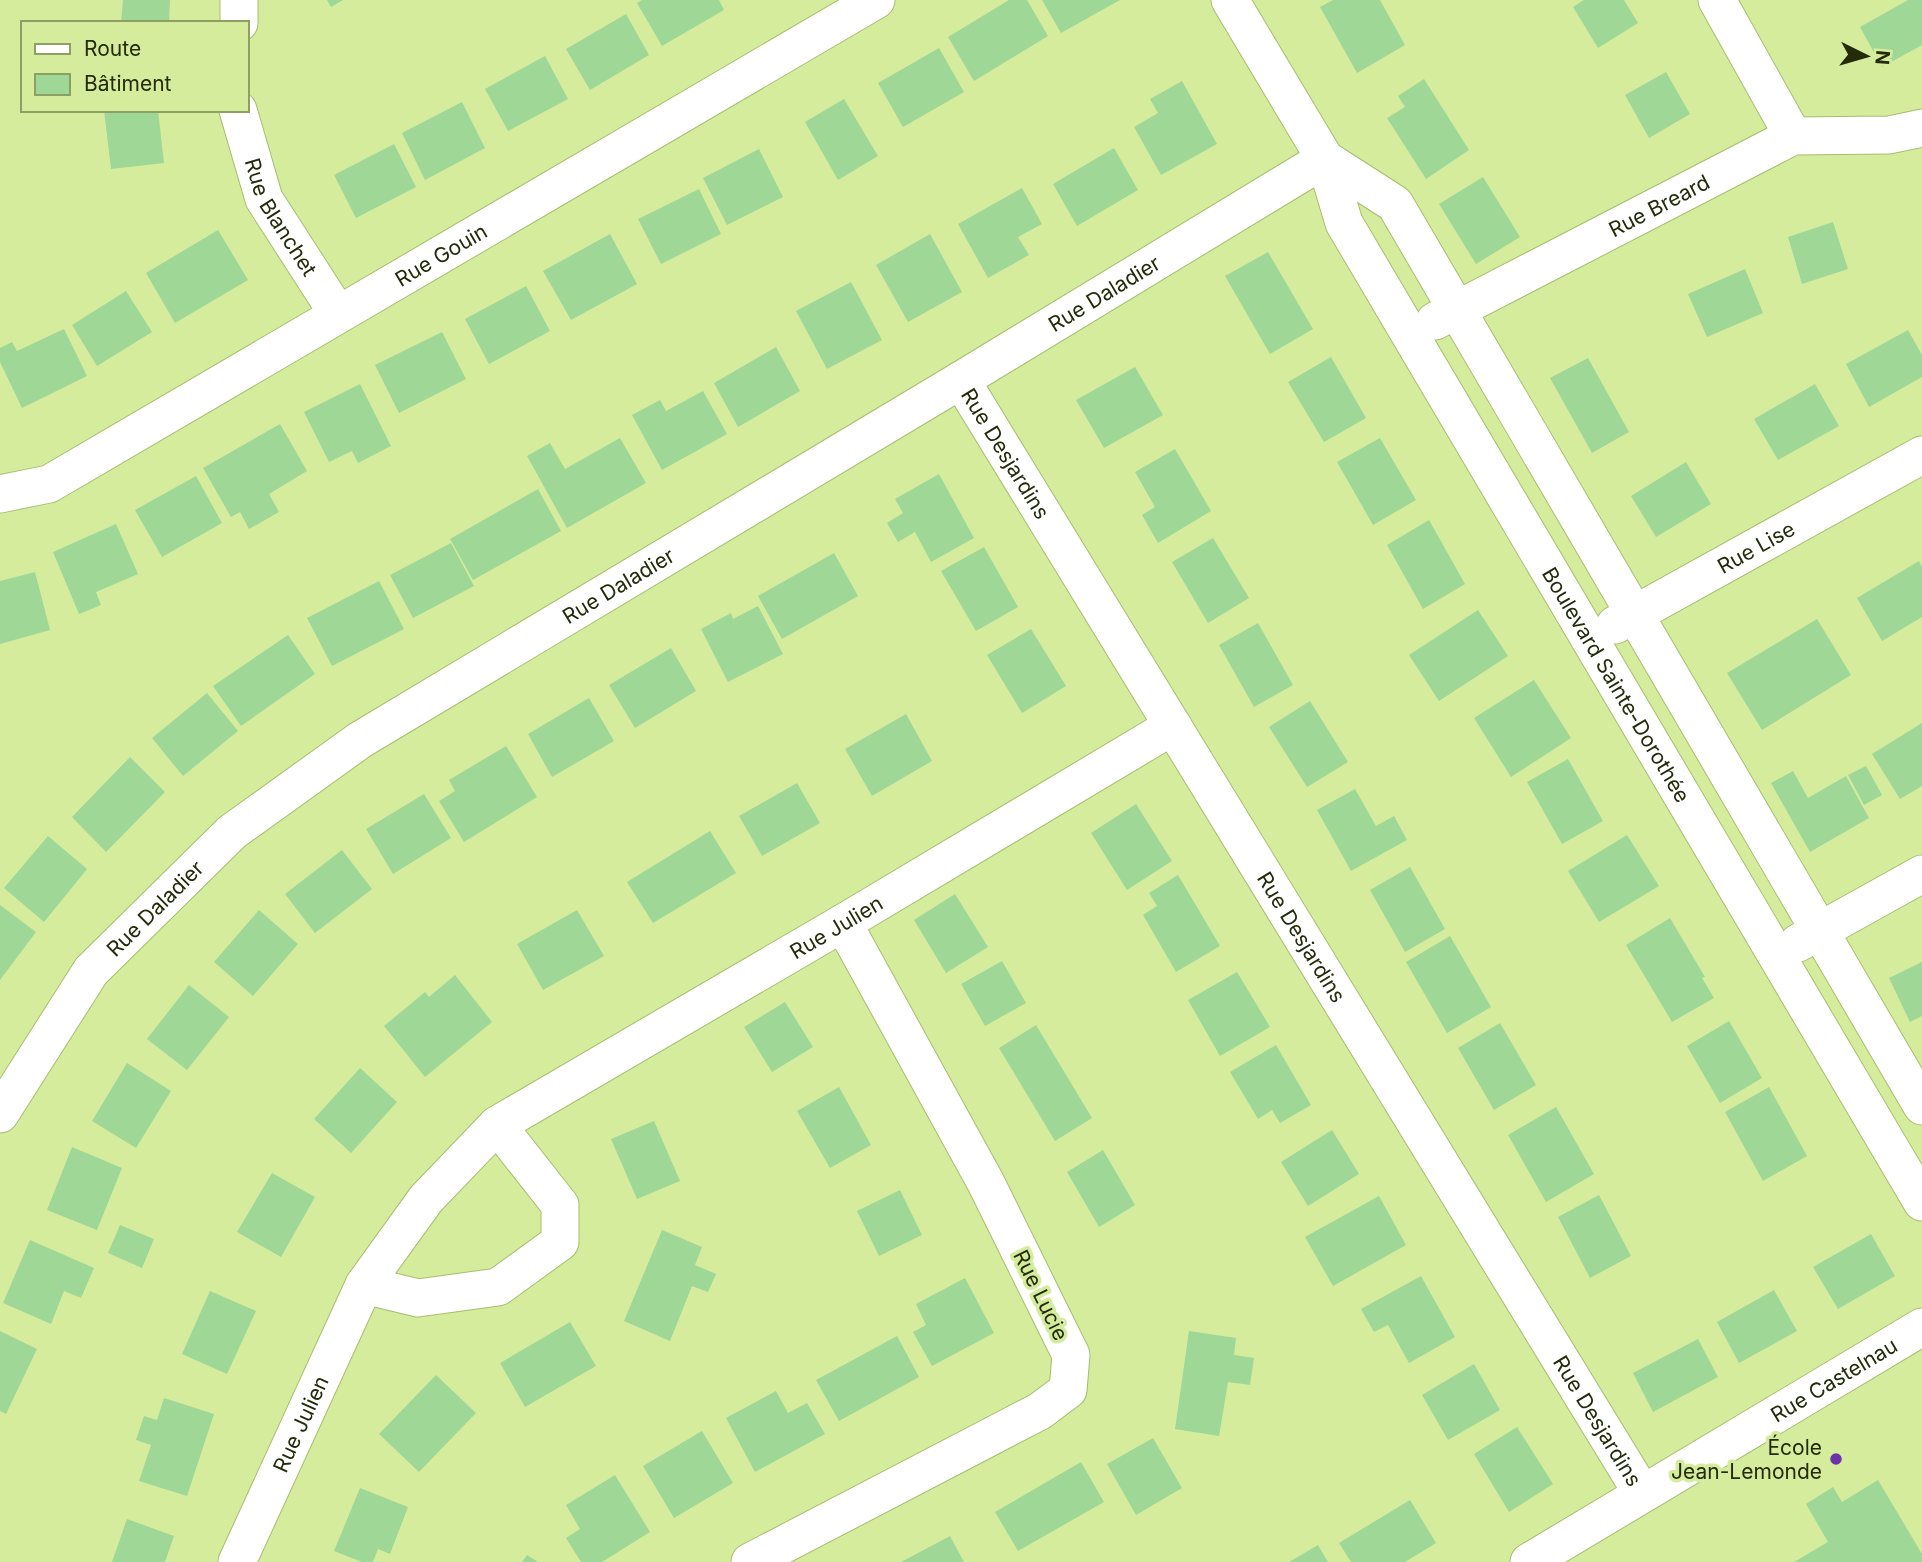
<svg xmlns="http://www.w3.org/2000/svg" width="1922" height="1562" viewBox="0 0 1922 1562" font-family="Inter,sans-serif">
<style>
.building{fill:#9fd797}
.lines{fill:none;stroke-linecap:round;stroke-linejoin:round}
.minor-casing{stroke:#a7bd6f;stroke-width:39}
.minor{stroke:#fff;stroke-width:37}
.poi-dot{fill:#6b32a9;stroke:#d5ec9d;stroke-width:2.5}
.labels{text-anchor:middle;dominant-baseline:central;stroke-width:7;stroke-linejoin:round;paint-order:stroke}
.street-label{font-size:21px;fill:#232b0b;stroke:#d5ec9d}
.poi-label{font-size:21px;fill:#232b0b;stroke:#d5ec9d;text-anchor:end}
</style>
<rect width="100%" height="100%" fill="#d5ec9d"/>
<path class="building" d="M123,0H170L169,23H121Z
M327,0H343L331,7Z
M642,0H719L724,10L662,46L637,3Z
M1009,0H1027L1048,36L974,81L948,37Z
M1042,0H1120L1061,33Z
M1333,0H1380L1405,45L1357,73L1320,7Z
M1584,0H1624L1638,23L1598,48L1573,7Z
M1908,0H1922V45L1882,67L1860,27Z
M626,14L649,55L590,90L566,49Z
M939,48L964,92L903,127L878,83Z
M545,56L568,99L508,131L485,89Z
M1666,72L1690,114L1649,138L1625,95Z
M1424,79L1469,150L1426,179L1387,118L1405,107L1398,96Z
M1182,81L1217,144L1161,175L1134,127L1158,113L1150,99Z
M844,99L878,156L838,180L805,122Z
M462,102L485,148L425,180L402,133Z
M104,110H158L164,163L111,169Z
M394,144L416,187L356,218L334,175Z
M1114,148L1138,190L1077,226L1053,184Z
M759,149L783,197L727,225L703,178Z
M1483,177L1520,237L1476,264L1439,204Z
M1022,188L1042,224L1018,237L1029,255L988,278L958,224Z
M699,189L721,234L661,264L638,219Z
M1833,222L1848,269L1802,284L1788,237Z
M218,230L248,280L175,323L146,273Z
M610,234L637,284L571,320L543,271Z
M930,234L962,292L908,322L876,265Z
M1268,252L1313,329L1270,354L1225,276Z
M1745,269L1763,313L1707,337L1688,294Z
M851,282L882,340L827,369L796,311Z
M526,286L550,331L489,364L465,319Z
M126,291L152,332L97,366L72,325Z
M64,329L87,376L22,408L0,362V348L12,342L17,351Z
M1908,330L1922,355V377L1869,407L1846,364Z
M442,332L466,379L399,413L375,365Z
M776,347L800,391L738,427L714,383Z
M1331,357L1366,418L1324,442L1288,382Z
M1588,358L1629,432L1592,453L1550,378Z
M1135,367L1163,415L1104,448L1076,400Z
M360,384L391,446L358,463L352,451L329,462L304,412Z
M1815,384L1839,426L1778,460L1754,419Z
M703,391L727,434L662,470L632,415L660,400L666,411Z
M280,424L307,471L269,494L279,512L249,529L240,512L231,517L203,468Z
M620,438L646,483L567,528L527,456L550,443L565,469Z
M1380,438L1416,500L1373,525L1337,462Z
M1175,449L1211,511L1158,543L1142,515L1155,507L1135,472Z
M1686,462L1711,504L1656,537L1631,496Z
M939,474L974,538L931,562L915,532L898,542L887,523L903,513L895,499Z
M196,476L222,523L162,557L135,510Z
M538,489L561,531L473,580L450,539Z
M1429,520L1465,584L1423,609L1387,545Z
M116,524L138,574L96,592L101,605L79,614L53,552Z
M1213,538L1249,598L1208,623L1172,562Z
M451,543L474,586L413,618L390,575Z
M984,547L1018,607L976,631L941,571Z
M834,553L858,596L782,639L758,596Z
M1919,561L1922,567V617L1882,641L1857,598Z
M35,572L50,630L0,644V581Z
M379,581L404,629L332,666L307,618Z
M758,606L783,654L728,682L701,629L731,613L733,619Z
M1478,610L1508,656L1439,701L1409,655Z
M1817,619L1851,675L1762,730L1727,673Z
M1258,623L1293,685L1254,707L1219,645Z
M1031,629L1066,686L1022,713L987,655Z
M288,635L315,674L241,726L213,686Z
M671,648L696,691L635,728L609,685Z
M1534,680L1571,738L1511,777L1474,718Z
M207,693L238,731L183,776L152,738Z
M589,698L614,741L552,777L528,734Z
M1310,701L1348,762L1307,787L1269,727Z
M906,714L932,761L872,796L845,749Z
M1922,723V786L1900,799L1872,754Z
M506,746L537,797L464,842L439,801L455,791L449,780Z
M130,757L165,792L106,852L72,817Z
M1568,759L1603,821L1562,844L1527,782Z
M1866,766L1882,795L1864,805L1848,775Z
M1793,771L1808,798L1846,776L1869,818L1810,852L1771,783Z
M797,783L820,823L762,856L739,816Z
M1355,789L1376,826L1394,816L1407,840L1351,871L1317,810Z
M424,794L451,838L393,874L366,829Z
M1136,804L1172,861L1127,890L1091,833Z
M710,831L736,873L653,923L627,882Z
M1627,835L1659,886L1599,922L1568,871Z
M48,836L87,869L44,922L4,888Z
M342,850L372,889L315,933L285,894Z
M1410,867L1445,929L1405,952L1370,890Z
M1178,875L1220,946L1176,972L1143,915L1157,906L1149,893Z
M955,894L988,947L946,973L914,920Z
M0,905L36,932L0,980Z
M259,910L298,944L253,996L214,962Z
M577,910L604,956L543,990L517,944Z
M1670,918L1705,977L1702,978L1714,998L1672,1022L1626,945Z
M1450,936L1491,1007L1447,1033L1406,962Z
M1002,961L1026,1003L985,1026L961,984Z
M1922,962V1016L1910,1022L1889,978Z
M1237,972L1270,1027L1220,1056L1188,1000Z
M455,975L492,1022L425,1077L384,1026L425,992L429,997Z
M189,985L229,1017L187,1070L147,1039Z
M785,1002L813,1047L772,1072L744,1027Z
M1729,1021L1762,1078L1720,1103L1687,1046Z
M1500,1023L1536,1085L1494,1110L1458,1048Z
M1036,1025L1092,1118L1055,1141L999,1048Z
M1276,1045L1311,1105L1280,1123L1272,1110L1258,1119L1230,1072Z
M127,1063L171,1091L136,1148L92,1121Z
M360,1068L397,1102L351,1153L314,1119Z
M839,1087L871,1145L830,1168L797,1111Z
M1769,1087L1807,1156L1763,1181L1725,1112Z
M1556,1107L1594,1174L1546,1202L1508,1135Z
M654,1121L680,1181L637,1199L611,1139Z
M1332,1130L1359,1174L1308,1206L1281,1162Z
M72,1147L122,1168L97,1230L47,1210Z
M1103,1150L1135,1205L1099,1227L1067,1172Z
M272,1173L315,1197L281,1257L237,1232Z
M900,1190L922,1235L879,1256L857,1211Z
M1599,1195L1631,1256L1590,1278L1558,1217Z
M1379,1196L1406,1245L1333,1286L1305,1237Z
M120,1225L154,1239L142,1268L108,1253Z
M662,1230L702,1247L695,1265L716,1274L708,1292L692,1286L670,1341L624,1321Z
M1871,1234L1895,1276L1838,1309L1813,1267Z
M30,1240L94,1268L81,1298L64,1291L51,1324L3,1303Z
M1421,1276L1455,1337L1409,1363L1388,1325L1374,1332L1361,1309Z
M965,1278L994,1333L932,1366L913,1332L926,1325L916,1304Z
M1774,1290L1797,1331L1739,1363L1717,1322Z
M210,1291L256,1311L227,1374L182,1354Z
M570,1322L596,1366L525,1407L500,1363Z
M0,1331L37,1349L6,1414L0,1411Z
M1189,1331L1236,1338L1234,1355L1254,1358L1250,1385L1228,1382L1219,1436L1175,1429Z
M897,1336L919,1377L839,1421L816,1380Z
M1698,1339L1718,1377L1653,1412L1633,1373Z
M1474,1364L1500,1410L1448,1440L1422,1395Z
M436,1375L476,1413L419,1472L379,1434Z
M776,1391L788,1413L807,1403L825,1434L755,1472L726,1418Z
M164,1398L214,1414L187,1496L139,1481L151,1445L136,1440L144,1416L157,1420Z
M1517,1427L1553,1484L1509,1512L1474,1454Z
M702,1431L733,1483L674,1518L643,1466Z
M1153,1438L1182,1488L1136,1515L1107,1464Z
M1081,1462L1104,1502L1018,1551L995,1512Z
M615,1475L650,1532L602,1562H581L566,1538L580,1529L566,1505Z
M1878,1480L1922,1554V1562H1794L1828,1542L1806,1504L1833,1487L1842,1502Z
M360,1488L408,1507L390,1554L378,1549L373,1562H362L334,1551Z
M1410,1500L1436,1543L1405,1562H1351L1339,1543Z
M127,1519L174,1536L165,1562H112Z
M950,1536L964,1562H901Z
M1318,1545L1328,1562H1289Z
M527,1555L538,1562H522Z"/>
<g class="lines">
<defs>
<g id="minor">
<path id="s1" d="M1230,0L1325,159L1344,223L1922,1202"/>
<path d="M1717,0L1793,136"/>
<path d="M239,23V0"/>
<path id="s2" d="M238,110L264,199L338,314"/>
<path d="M1325,159L1395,204L1922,1106"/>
<path id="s3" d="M1435,321L1793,136L1889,135L1922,128"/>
<path id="s4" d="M961,380L1642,1493"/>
<path id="s5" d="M0,494L49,484L876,0"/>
<path id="s6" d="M1615,625L1922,455"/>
<path d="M1798,943L1922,874"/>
<path id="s7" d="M0,1114L91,971L232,832L360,740L961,380L1325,159"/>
<path d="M364,1285L418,1298L498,1287L560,1242V1205L497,1125"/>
<path id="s8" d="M237,1562L364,1285L426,1199L497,1125L843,923L1173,726"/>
<path d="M750,1562L1040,1411L1068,1390L1071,1355L986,1183L843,923"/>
<path id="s9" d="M1529,1562L1922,1327"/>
</g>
</defs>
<use href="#minor" class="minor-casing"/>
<use href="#minor" class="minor"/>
</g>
<circle class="poi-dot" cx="1836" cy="1459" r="7"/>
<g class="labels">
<g class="street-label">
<text stroke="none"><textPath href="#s3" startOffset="252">Rue Breard</textPath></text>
<text stroke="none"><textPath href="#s2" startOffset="116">Rue Blanchet</textPath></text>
<text stroke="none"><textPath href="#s5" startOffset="504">Rue Gouin</textPath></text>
<text stroke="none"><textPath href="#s7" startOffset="1393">Rue Daladier</textPath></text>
<text stroke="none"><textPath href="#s4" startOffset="86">Rue Desjardins</textPath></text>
<text stroke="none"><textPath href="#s6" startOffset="161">Rue Lise</textPath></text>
<text stroke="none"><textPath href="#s7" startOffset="826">Rue Daladier</textPath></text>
<text stroke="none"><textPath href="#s1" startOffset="788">Boulevard Sainte-Dorothée</textPath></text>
<text stroke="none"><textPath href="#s7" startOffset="259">Rue Daladier</textPath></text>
<text stroke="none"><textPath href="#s8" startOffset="906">Rue Julien</textPath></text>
<text stroke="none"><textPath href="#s4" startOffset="653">Rue Desjardins</textPath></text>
<text transform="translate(1041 1295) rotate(64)">Rue Lucie</text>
<text stroke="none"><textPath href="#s9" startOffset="355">Rue Castelnau</textPath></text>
<text stroke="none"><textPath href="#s4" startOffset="1220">Rue Desjardins</textPath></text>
<text stroke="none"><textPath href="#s8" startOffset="152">Rue Julien</textPath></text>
</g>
<g class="poi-label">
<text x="1822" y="1447">École<tspan x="1822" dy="24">Jean-Lemonde</tspan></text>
</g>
</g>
<rect x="21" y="21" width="228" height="91" fill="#d5ec9d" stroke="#8e9f63" stroke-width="2"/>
<rect x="35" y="44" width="35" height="10" fill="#ffffff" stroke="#8e9f63" stroke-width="2"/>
<text x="84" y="56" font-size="21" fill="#232b0b">Route</text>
<rect x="35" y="74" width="35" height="21" fill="#9fd797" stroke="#8e9f63" stroke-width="2"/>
<text x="84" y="91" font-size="21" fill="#232b0b">Bâtiment</text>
<g transform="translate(1866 56) rotate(95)" stroke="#d5ec9d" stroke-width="5" paint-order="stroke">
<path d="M0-5L12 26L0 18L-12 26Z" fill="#232b0b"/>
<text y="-10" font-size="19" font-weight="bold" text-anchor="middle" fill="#232b0b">N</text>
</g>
</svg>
